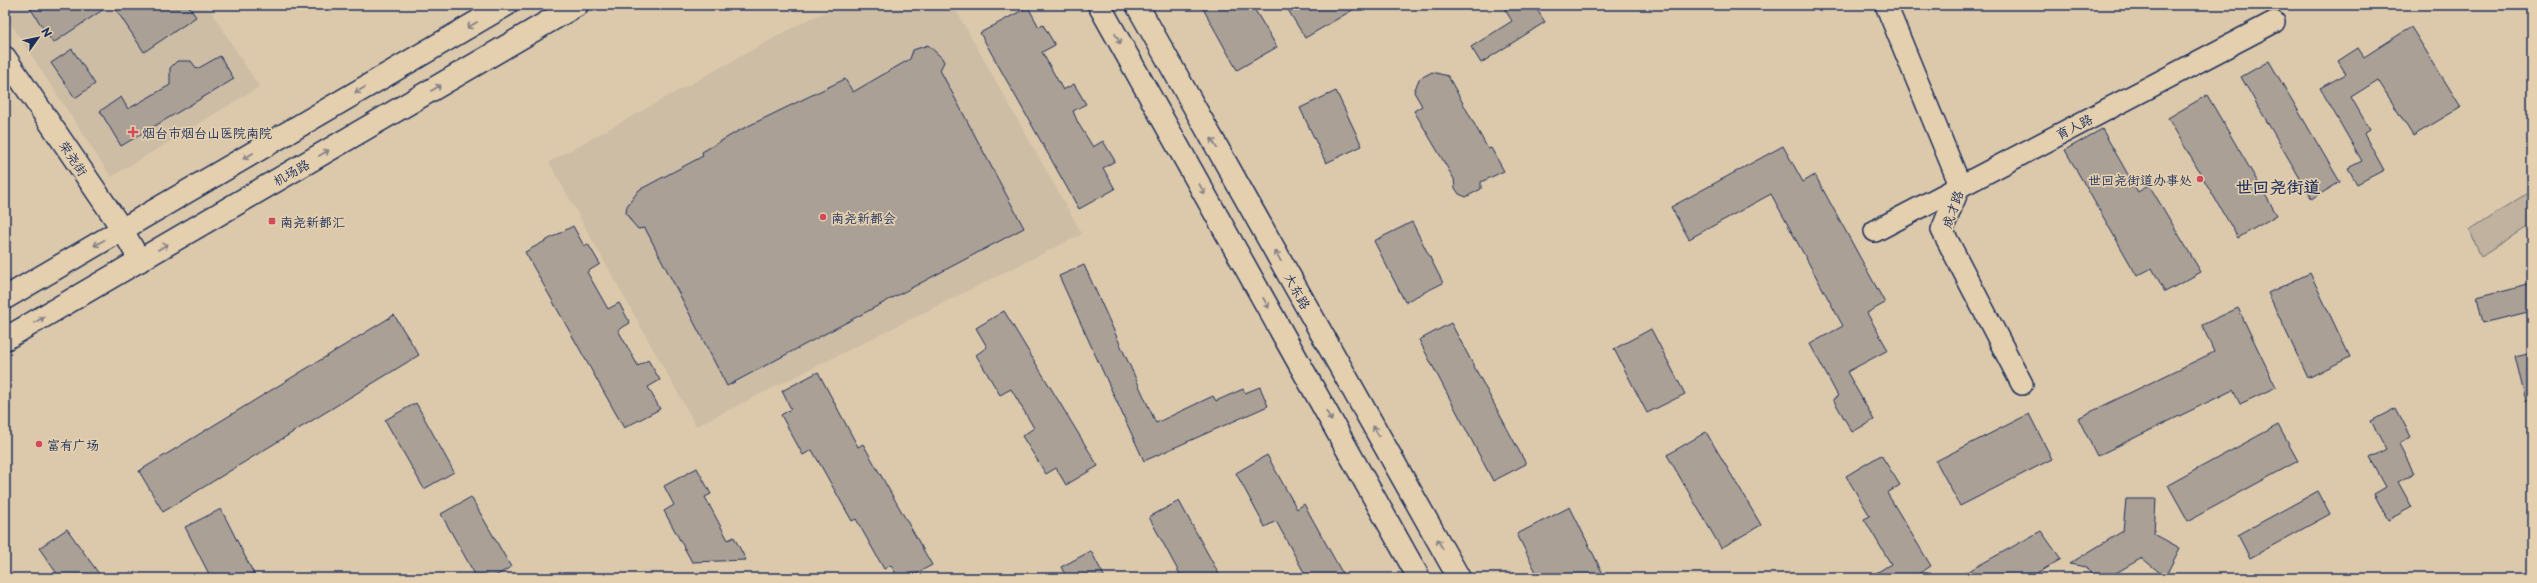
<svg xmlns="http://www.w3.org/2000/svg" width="2537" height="583" viewBox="0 0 2537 583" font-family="'Playpen Sans','LXGW WenKai TC',sans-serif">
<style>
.built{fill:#cdbda5}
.green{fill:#c0b29f;stroke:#6e707e}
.building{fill:#aaa096;stroke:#1b2f5e}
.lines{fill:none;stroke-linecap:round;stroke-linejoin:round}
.street-casing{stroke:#1b2f5e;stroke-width:24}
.secondary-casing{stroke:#1b2f5e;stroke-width:25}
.highway-casing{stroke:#1b2f5e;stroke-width:25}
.street{stroke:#e4cfae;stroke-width:21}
.secondary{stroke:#e4cfae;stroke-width:22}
.highway{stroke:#e4cfae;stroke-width:22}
.oneway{stroke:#807f86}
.poi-dot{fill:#d1495b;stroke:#e4cfae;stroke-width:1.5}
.labels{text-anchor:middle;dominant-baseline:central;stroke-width:3.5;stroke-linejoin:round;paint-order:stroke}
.street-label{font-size:13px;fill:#1b2f5e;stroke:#e4cfae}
.poi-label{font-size:13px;fill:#1b2f5e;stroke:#e4cfae;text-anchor:start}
.district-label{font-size:17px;font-weight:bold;fill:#1b2f5e;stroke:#e4cfae}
</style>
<rect width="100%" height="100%" fill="#dcc9ab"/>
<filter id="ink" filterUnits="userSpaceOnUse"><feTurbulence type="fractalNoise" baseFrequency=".025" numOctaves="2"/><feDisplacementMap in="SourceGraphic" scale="8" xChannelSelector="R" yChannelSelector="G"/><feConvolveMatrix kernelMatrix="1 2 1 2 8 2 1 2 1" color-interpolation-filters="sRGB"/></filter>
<g filter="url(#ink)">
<path class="built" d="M5,5H207L259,87L111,177L5,15Z
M842,5H953L1082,234L696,426L549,162L805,21Z"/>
<path class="green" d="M2532,190V224L2481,257L2470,230Z"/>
<path class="building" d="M28,5H110L53,43Z
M113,5H188L196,17L144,52Z
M1201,5H1252L1277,47L1237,70Z
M1285,5H1361L1305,38Z
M1502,5H1534L1545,22L1481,63L1471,47L1512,21Z
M1028,7L1039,27L1043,25L1055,45L1042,52L1063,90L1074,84L1086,104L1073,111L1078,123L1093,147L1103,141L1115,161L1103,168L1115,189L1079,209L980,33Z
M2411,27L2461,107L2413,136L2378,80L2351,97L2370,130L2364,134L2384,170L2357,184L2348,168L2362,161L2320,88L2346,74L2338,61L2358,48L2364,57Z
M928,45L942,58L944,62L940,70L1024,228L727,386L645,228L638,229L631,221L626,213L627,206L639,190L703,156L702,152L740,130L845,79L853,92L910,59L913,50Z
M72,49L95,84L75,98L51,63Z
M220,56L234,79L121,146L100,111L121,97L128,109L170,85V68L177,61H191L197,69Z
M2269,61L2340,182L2312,199L2241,77Z
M1432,72L1448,76L1488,149L1491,148L1504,171L1481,182V189L1466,197L1459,194L1455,188L1454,179L1414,111L1422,106L1414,92L1419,79Z
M1336,91L1362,146L1326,163L1300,108Z
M2207,95L2277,215L2238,238L2168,118Z
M2102,129L2138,192L2149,185L2201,272L2165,292L2152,268L2137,276L2065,150Z
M1783,146L1803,182L1815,175L1885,303L1867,313L1888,350L1847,372L1874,420L1852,432L1833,399L1838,396L1810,344L1843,326L1771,194L1689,239L1671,207Z
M1412,222L1443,283L1405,302L1374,241Z
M573,226L584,246L588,244L600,264L587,272L608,309L619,303L630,323L618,330L638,366L648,360L660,380L648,387L660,409L624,428L525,252Z
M1084,265L1156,423L1213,396L1216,401L1243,389L1245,393L1260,387L1268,406L1144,461L1059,276Z
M2310,273L2350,357L2308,378L2268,293Z
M2532,283V311L2483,323L2477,297Z
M2238,308L2276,387L2240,404L2233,390L2097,456L2078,418L2214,352L2202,325Z
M1004,311L1098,466L1066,485L1056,468L1046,474L1022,436L1034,428L1011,389L1000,395L976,355L987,347L976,328Z
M394,315L419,355L163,512L139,471Z
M1451,323L1526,464L1493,481L1419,340Z
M1651,329L1685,394L1647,413L1614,349Z
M2532,352V401L2526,402L2515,356Z
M818,372L858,447L863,444L932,565L908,578H898L891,565L884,569L856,519L852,521L812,450L803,455L781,415L791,409L782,391Z
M416,403L454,472L424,489L385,420Z
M2396,408L2411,437L2399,444L2414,473L2398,482L2412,507L2388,520L2374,494L2386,487L2370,458L2386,449L2371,421Z
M2029,414L2052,459L1960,506L1936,461Z
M2278,425L2298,461L2188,521L2168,485Z
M1706,432L1761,525L1721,548L1667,455Z
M1267,455L1297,509L1304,504L1345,578H1307L1276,521L1265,527L1236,473Z
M1881,455L1900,485L1887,493L1931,566L1912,578H1868L1891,564L1864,519L1870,516L1846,476Z
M697,468L711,494L705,497L728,540L734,537L746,560L692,562L664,511L674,505L664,486Z
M2318,491L2330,514L2250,558L2238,535Z
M471,497L511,567L492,578H477L441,514Z
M2126,499H2156L2154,534L2180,548L2165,577L2142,558L2107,578H2093L2087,567L2069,564L2123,531Z
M1179,501L1221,578H1182L1149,517Z
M1570,507L1605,578H1539L1517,534Z
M221,509L256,578H211L185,527Z
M67,529L102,578H60L39,548Z
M2041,531L2061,559L2029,578H1956Z
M1091,551L1105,578H1067L1061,567Z"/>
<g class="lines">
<defs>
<path id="street" d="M1886,5L1960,185L1942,230L2022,384
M5,57L122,229L140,261
M1875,231L2274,22"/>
<path id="secondary" d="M1099,5L1419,578
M1137,5L1459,578"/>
<path id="highway" d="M5,298L506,5
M5,339L577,5"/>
</defs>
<use href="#street" class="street-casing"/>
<use href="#secondary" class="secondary-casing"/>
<use href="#highway" class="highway-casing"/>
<use href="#street" class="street"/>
<use href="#secondary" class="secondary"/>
<use href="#highway" class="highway"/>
</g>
<defs><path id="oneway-shaft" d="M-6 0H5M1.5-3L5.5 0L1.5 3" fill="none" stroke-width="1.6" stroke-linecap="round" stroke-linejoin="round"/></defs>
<g class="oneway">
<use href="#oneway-shaft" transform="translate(472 25) rotate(150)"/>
<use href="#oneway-shaft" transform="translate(1118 39) rotate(61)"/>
<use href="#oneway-shaft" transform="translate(436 88) rotate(-30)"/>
<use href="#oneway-shaft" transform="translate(360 90) rotate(150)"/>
<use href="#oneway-shaft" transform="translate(1214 143) rotate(-119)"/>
<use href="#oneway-shaft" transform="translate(324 153) rotate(-30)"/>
<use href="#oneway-shaft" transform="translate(248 156) rotate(150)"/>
<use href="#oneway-shaft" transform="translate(1202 189) rotate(61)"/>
<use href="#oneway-shaft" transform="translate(99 243) rotate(150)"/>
<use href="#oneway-shaft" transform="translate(163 247) rotate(-30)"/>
<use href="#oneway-shaft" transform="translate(1278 256) rotate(-119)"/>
<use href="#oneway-shaft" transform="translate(1266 303) rotate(61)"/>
<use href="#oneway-shaft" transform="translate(39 320) rotate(-30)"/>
<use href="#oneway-shaft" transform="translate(1329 416) rotate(61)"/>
<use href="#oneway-shaft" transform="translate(1376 431) rotate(-119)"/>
<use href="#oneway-shaft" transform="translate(1440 544) rotate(-119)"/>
</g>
</g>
<g class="poi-dot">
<path d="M131 126h4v4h4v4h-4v4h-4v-4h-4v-4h4z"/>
<circle cx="2200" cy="179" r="4"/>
<circle cx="823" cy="217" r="4"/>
<rect x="268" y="217" width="8" height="8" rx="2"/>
<circle cx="39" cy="444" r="4"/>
</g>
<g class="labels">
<g class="street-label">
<text transform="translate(2074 126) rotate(-27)">育人路</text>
<text transform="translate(74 158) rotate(56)">荣尧街</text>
<text transform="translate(291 172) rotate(-30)">机场路</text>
<text transform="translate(1952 209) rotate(-71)">成才路</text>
<text transform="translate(1298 291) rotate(61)">大东路</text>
</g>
<g class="poi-label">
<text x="142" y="132">烟台市烟台山医院南院</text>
<text x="2192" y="179" text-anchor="end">世回尧街道办事处</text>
<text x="831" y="217">南尧新都会</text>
<text x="280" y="221">南尧新都汇</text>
<text x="47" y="444">富有广场</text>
</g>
<g class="district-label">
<text x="2278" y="186">世回尧街道</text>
</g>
</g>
<rect width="2537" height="583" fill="none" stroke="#e4cfae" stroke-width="20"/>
<rect x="10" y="10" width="2517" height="563" fill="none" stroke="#1b2f5e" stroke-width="1.5" filter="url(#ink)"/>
<g transform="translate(38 38) rotate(57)" stroke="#e4cfae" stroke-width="3" paint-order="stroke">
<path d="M0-3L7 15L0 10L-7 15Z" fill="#1b2f5e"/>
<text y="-6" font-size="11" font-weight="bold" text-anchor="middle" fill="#1b2f5e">N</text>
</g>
</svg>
